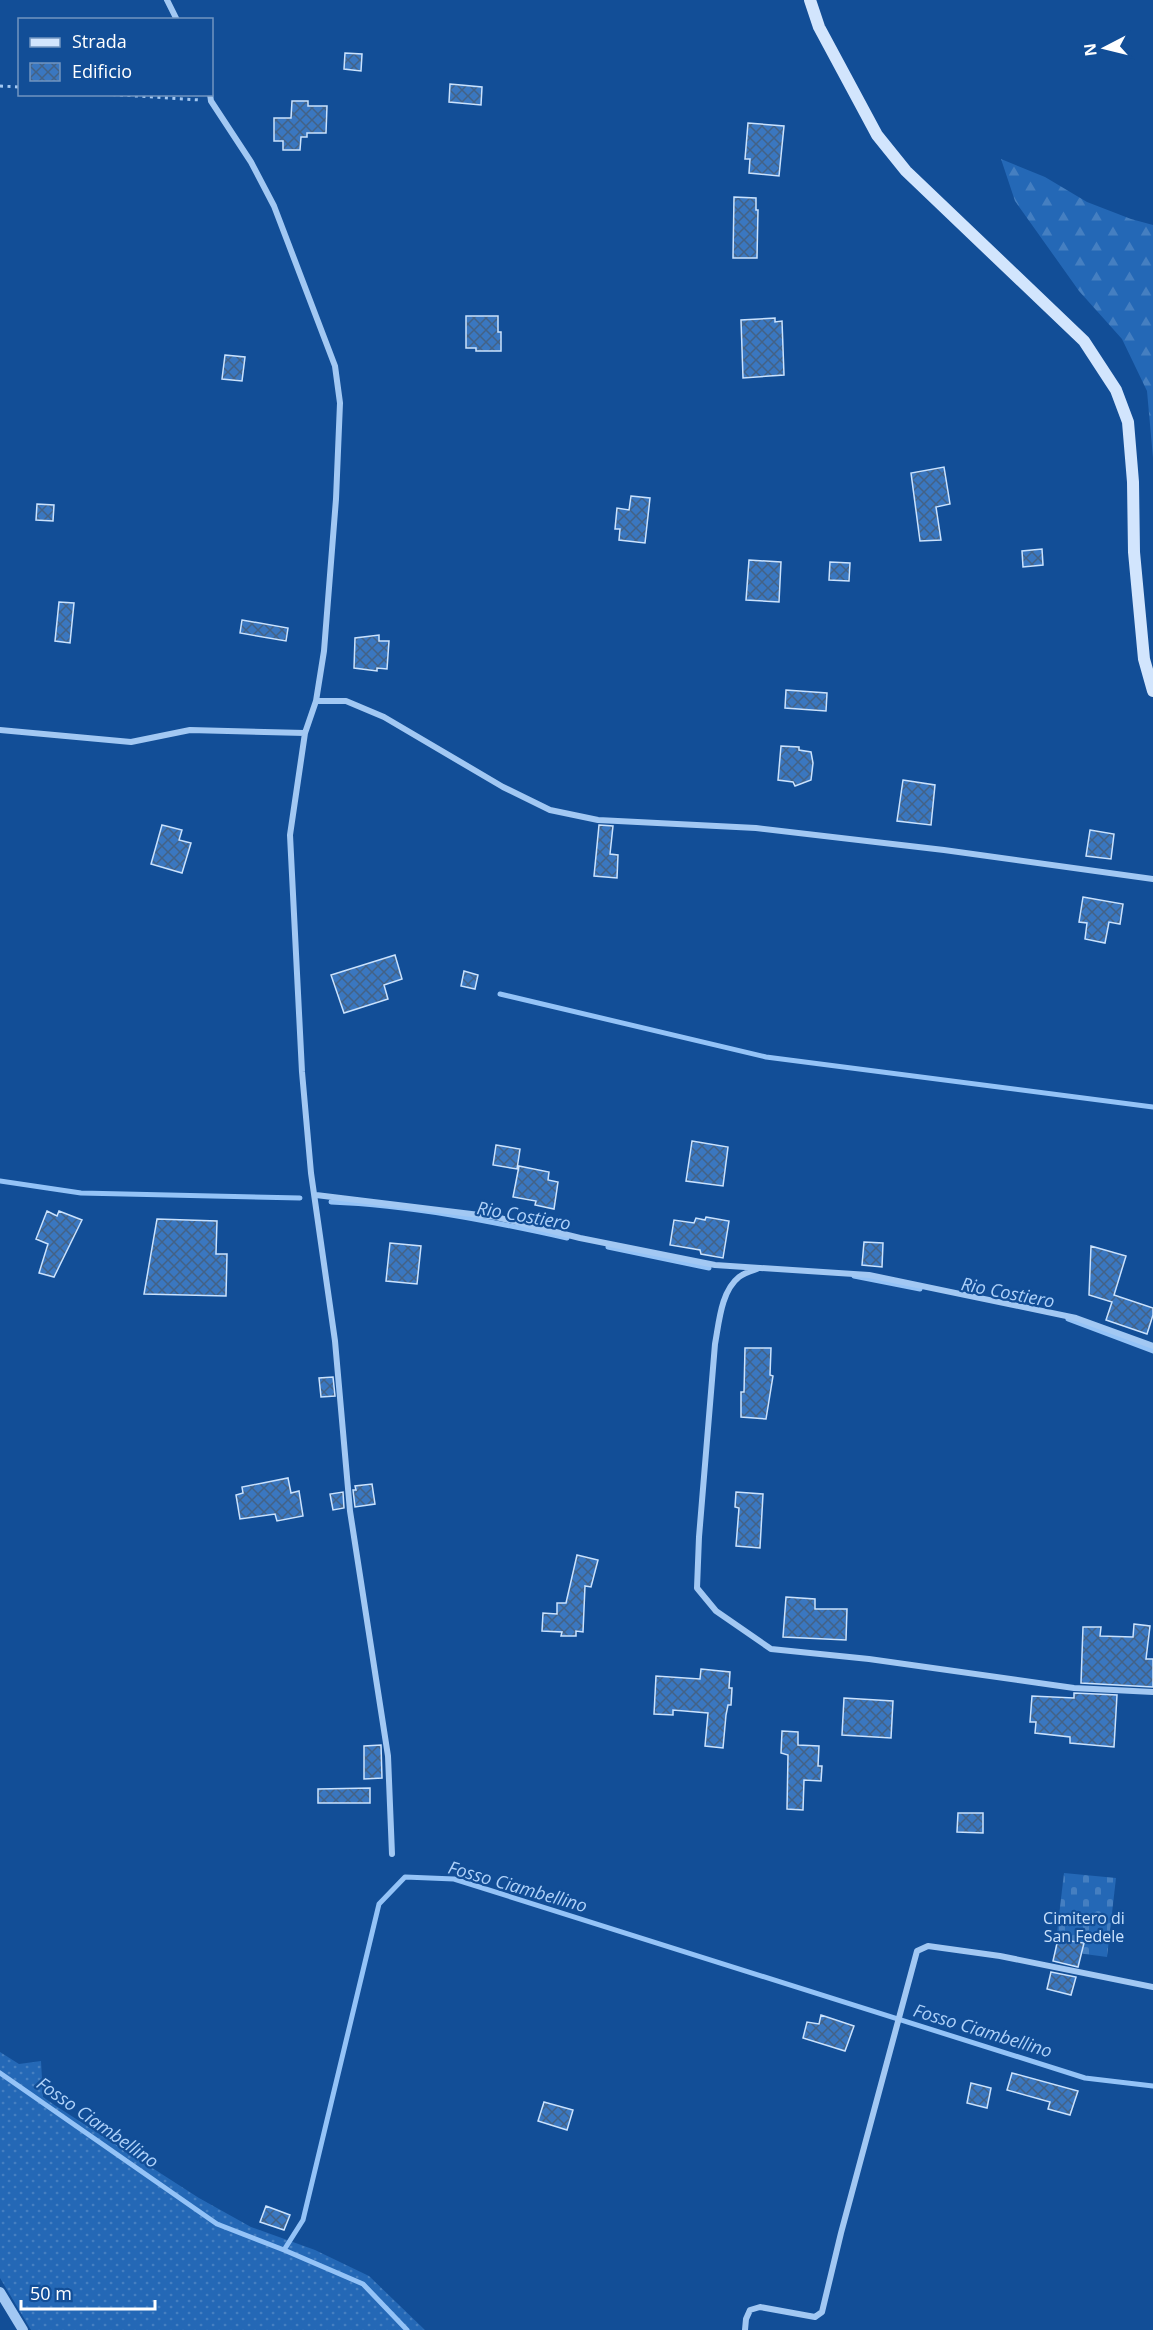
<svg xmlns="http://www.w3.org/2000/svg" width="1153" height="2330" viewBox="0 0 1153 2330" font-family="'Open Sans',sans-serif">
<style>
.grass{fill:url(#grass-dots)}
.forest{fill:url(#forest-firs)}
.cemetery{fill:url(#cemetery-stones)}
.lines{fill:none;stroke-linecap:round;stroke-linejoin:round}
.stream{stroke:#94c3f7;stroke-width:5}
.building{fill:url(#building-cross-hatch);stroke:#cae2fd;stroke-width:1.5}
.path{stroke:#a2c8f3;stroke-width:3;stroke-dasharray:3 4.5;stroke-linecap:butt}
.minor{stroke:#a2c8f3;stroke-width:6}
.tertiary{stroke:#a2c8f3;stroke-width:10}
.secondary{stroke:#d2e5fd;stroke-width:12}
.labels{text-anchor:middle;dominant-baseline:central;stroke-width:4.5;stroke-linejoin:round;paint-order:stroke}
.park-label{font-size:16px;fill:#cae2fd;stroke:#124e97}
.water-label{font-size:18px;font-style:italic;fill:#afd2fa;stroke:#124e97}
</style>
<defs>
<pattern id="grass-dots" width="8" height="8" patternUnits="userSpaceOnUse" patternTransform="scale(1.5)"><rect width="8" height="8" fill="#2468b6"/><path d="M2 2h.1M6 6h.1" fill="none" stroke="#457fc1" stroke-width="1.8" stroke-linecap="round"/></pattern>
<pattern id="forest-firs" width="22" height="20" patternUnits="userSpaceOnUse" patternTransform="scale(1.5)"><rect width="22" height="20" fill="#2468b6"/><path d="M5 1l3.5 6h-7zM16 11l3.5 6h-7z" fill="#457fc1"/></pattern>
<pattern id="cemetery-stones" width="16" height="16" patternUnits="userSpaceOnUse" patternTransform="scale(1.5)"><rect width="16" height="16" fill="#2468b6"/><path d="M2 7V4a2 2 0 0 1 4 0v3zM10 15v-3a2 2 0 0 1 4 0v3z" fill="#457fc1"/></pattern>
<pattern id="building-cross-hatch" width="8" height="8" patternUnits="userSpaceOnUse" patternTransform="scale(1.5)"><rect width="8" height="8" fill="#3a77c0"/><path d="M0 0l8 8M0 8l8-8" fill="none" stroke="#436286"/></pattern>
</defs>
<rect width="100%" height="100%" fill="#124e97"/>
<path class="grass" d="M0,2052L19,2064L41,2061L43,2097L56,2106L199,2198L251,2227L315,2250L369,2276L425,2330H31L0,2278Z"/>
<path class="forest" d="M1001,159L1045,177L1087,202L1131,219L1153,225V458L1147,391L1122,339L1079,291L1015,201Z"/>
<path class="cemetery" d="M1064,1873L1116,1878L1107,1957L1055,1950Z"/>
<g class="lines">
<path class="stream" d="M500,994L766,1057L1153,1107
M0,1181L81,1193L300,1198
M331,1202C410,1205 490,1221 567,1238
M608,1247L709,1268
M854,1276L920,1289
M1068,1319L1153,1351
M0,2073L217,2224L284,2250L303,2220L379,1904L405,1877L454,1879L1085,2078L1153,2086
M284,2250L363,2284L407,2330"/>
</g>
<path class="building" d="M345,53L362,54L361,71L344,69Z
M450,84L482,87L481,105L449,102Z
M292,101H308V106H327L326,133H307V137H301L300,150H283V141H274V118H291Z
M748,123L784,126L779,176L749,173L750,159H745Z
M734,197L756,198V210H758L757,258H733Z
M466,316H498V332H501V351H476V348H466Z
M775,318V322L782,321L784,375L743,378L741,320Z
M225,355L245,357L242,381L222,379Z
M944,467L950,504L936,507L941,540L920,541L911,473Z
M631,496L650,498L645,543L619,540L620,529H615L617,508L629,510Z
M37,504L54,505L53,521L36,520Z
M1042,549L1043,565L1023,567L1022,551Z
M749,560L781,562L779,602L746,600Z
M830,562L850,563L849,581L829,580Z
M59,602L74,603L70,643L55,641Z
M242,620L288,628L286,641L240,633Z
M379,635V641H389L387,669L377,668V671L354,668L355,638Z
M786,690L827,693L826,711L785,708Z
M781,746L799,747V750L811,752L813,763L811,780L795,786L793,782L778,780Z
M903,780L935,785L931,825L897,821Z
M162,825L182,830L179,840L191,843L182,873L151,864Z
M599,825L613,826L610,854L618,855L617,878L594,876Z
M1090,830L1114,834L1111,859L1086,856Z
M1083,897L1123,904L1120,924L1109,922L1105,943L1085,939L1087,923L1079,922Z
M395,955L402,979L384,985L388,999L344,1013L331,975Z
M464,971L478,975L475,989L461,986Z
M692,1141L728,1147L723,1186L686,1181Z
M496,1145L520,1149L517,1169L493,1165Z
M519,1166L549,1172L548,1180L558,1182L554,1209L535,1205L536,1201L513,1197Z
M47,1211L57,1216L59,1211L82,1220L54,1277L39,1273L48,1244L36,1239Z
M706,1217L729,1221L723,1258L701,1254L700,1250L670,1245L674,1220L694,1223L696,1218L705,1220Z
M157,1219L217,1221L216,1254H227L226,1296L144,1294Z
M864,1242L883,1243L882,1267L862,1265Z
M390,1243L421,1246L417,1284L386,1281Z
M1091,1246L1126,1256L1114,1295L1153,1308V1315L1147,1334L1106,1320L1112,1302L1089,1295Z
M745,1348H771L770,1375L773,1376L766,1419L741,1417V1392H744Z
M333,1377L335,1396L321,1397L319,1378Z
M288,1478L291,1493L299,1491L303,1516L277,1521L275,1514L240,1519L236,1495L243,1493L242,1487Z
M372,1484L375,1504L355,1507L353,1490H356L355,1486Z
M343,1492L344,1508L333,1510L330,1494Z
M736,1492L763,1494L760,1548L736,1546L739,1508L735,1507Z
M577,1555L598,1560L591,1587L585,1586L583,1632L576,1631V1636H561L562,1632L542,1631L543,1613L557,1614V1603H566Z
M786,1597L815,1599V1609H847L846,1640L783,1637Z
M1134,1624L1150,1626L1146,1659H1153V1687L1081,1683L1083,1627H1101L1100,1636L1133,1637Z
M701,1669L730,1672L729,1688H732L731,1705H728L726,1715L723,1748L705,1746L708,1713L673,1710V1715L654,1714L656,1676L700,1679Z
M1074,1693L1117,1695L1114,1747L1070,1743V1737L1035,1733L1036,1722H1030L1032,1696L1074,1698Z
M844,1698L893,1701L891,1738L842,1735Z
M782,1731L798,1732V1745L819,1746L818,1766H822L821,1781L804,1780L803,1810L787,1809L788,1755L781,1753Z
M381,1745L382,1778L364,1779V1746Z
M370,1788V1803H318V1789Z
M958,1813H983V1833L957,1832Z
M1058,1939L1084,1943L1078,1967L1053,1961Z
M1051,1972L1076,1977L1071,1995L1047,1989Z
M821,2015L854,2026L845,2051L803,2038L807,2022L819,2024Z
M1012,2073L1078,2091L1070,2115L1048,2109L1050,2102L1007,2090Z
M971,2083L991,2088L987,2108L967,2103Z
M544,2102L573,2110L567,2130L538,2121Z
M266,2206L290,2215L284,2230L260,2222Z"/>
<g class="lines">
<path class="path" d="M0,86L20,87
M105,94L200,100"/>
<path class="minor" d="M167,0L177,20
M210,94L211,101L251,162L274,206L335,366L340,403L336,499L324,651L316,701L305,733L290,835L302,1072L311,1173L335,1341L350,1511L388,1756L392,1854
M316,701H346L384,717L503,787L550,810L598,820L756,828L944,850L1153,879
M0,730L131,742L190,730L305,733
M316,1195L496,1217L580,1238L715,1265L869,1275L1076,1318L1153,1346
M757,1269C751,1271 744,1273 739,1277C721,1291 719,1323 715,1344L699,1537L697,1588L716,1611L771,1649L869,1659L1074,1688L1153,1692
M745,2330L746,2319L750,2310L760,2307L815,2317L822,2312L841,2233L917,1951L928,1946L1000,1956L1153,1987"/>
<path class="tertiary" d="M0,2292L23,2330"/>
<path class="secondary" d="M810,0L819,27L877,135L906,171L1084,341L1116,390L1128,422L1133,482L1134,552L1144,659L1153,691"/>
</g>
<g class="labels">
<g class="park-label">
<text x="1084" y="1918">Cimitero di<tspan x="1084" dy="18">San Fedele</tspan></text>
</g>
<g class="water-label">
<text transform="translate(524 1215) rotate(10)">Rio Costiero</text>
<text transform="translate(1008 1292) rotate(11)">Rio Costiero</text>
<text transform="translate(518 1886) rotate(16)">Fosso Ciambellino</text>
<text transform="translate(983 2030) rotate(17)">Fosso Ciambellino</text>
<text transform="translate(98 2122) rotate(35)">Fosso Ciambellino</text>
</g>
</g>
<rect x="18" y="18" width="195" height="78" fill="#124e97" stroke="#7195c1" stroke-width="1.5"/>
<rect x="30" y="38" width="30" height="9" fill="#d2e5fd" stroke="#7195c1" stroke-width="1.5"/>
<text x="72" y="48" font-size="18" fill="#ffffff">Strada</text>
<rect x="30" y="63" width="30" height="18" fill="url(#building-cross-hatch)" stroke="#7195c1" stroke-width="1.5"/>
<text x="72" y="78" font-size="18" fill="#ffffff">Edificio</text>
<g transform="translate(1105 48) rotate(263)" stroke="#124e97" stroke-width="4.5" paint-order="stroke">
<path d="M0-4.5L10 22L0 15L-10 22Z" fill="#ffffff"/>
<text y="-9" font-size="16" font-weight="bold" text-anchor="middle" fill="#ffffff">N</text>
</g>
<path d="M21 2300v9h134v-9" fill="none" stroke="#ffffff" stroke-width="3"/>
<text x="30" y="2300" font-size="18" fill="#ffffff" stroke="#124e97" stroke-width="4.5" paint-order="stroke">50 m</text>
</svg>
